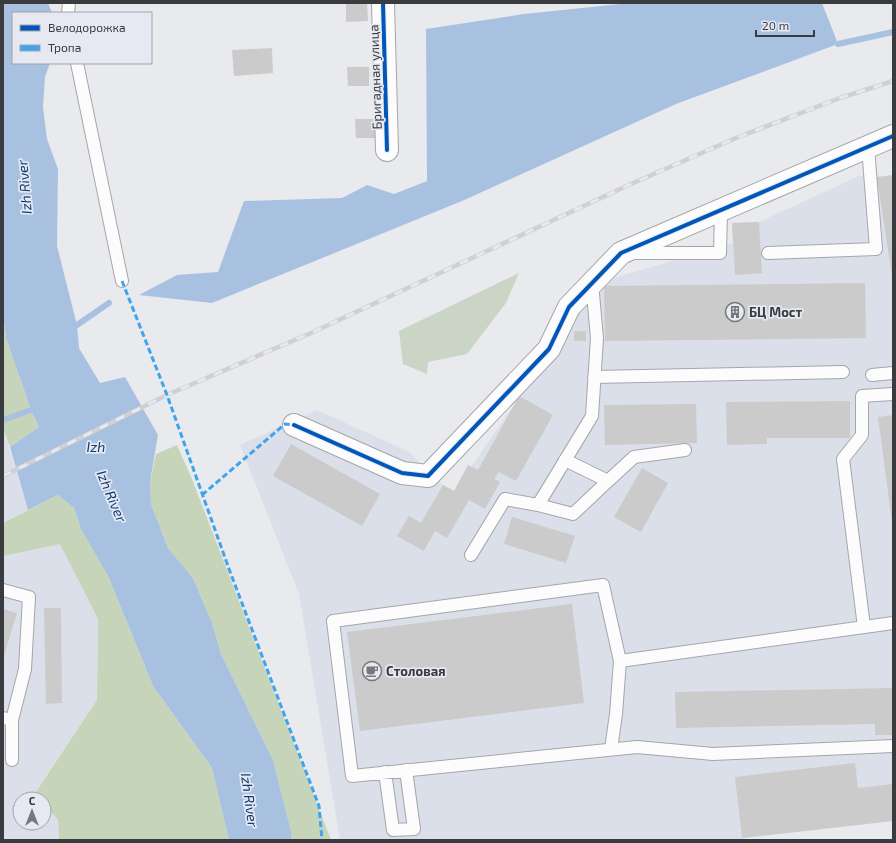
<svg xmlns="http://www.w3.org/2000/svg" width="896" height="843" viewBox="0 0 896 843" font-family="'Exo 2',sans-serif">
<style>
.built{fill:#dbdfe9}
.green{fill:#cbd5c5}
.forest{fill:#c6d5ba}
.water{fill:#a8c1e1}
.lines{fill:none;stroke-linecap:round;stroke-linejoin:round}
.stream{stroke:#a8c1e1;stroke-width:6}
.building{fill:#cbcbcb}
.lane-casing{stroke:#a5a6a9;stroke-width:14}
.street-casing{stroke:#a5a6a9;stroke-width:24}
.lane{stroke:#fcfcfc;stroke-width:12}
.street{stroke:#fcfcfc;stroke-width:22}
.rail-casing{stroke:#d0d0d2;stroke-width:4.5}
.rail{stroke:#e6e9f1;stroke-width:3;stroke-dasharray:9;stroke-linecap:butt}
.quiet{stroke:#3fa4ec;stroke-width:3;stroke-dasharray:6 3;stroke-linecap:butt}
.cycleway-casing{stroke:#e6e9f1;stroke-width:6}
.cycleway{stroke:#0057b8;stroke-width:4}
.labels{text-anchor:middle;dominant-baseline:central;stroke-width:3.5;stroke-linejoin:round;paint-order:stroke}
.street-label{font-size:13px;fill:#3a3b3e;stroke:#e6e9f1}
.poi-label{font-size:13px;font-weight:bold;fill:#3a3b3e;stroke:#e6e9f1;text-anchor:start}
.water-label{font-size:14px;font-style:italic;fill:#0a3b72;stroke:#e6e9f1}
</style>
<rect width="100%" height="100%" fill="#e9eaee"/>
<path class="built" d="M893,175V821L730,840H340L299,594L240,445L317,410L409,452L443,485L454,491L600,282L733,243L732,223L759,222L859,176L877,177Z
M3,428L28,510L3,523Z
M60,543L98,619L97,700L35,792L40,799H20V823H44V804L58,820L59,840H3V556Z"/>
<path class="green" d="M519,273L506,303L467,354L428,362L427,374L403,364L399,331Z"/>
<path class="forest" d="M3,315L6,338L31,410L39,427L10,447L3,428Z
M177,445L192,479L331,840H291V831L273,760L221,654L212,623L193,578L168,548L151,504L150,482L156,454Z
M58,495L74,508L81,529L109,578L153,686L212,768L229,840H59L58,820L44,804V799H40L35,793L97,700L98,619L60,544L3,556V523Z"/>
<path class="water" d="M3,3H48L52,13H13V63H50L45,77L43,107L47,139L58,169L57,246L77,325L79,348L100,383L125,377L158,435L150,482L151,504L168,548L193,578L212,623L221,654L273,760L291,831V840H229L212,768L153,686L109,578L81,529L74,508L58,495L28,510L10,447L39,427L31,410L6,338L3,315Z
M630,3H822L838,44L676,104L462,201L212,303L139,295L177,275L218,272L244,201L342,198L367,185L394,194L427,181L426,29L524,14Z"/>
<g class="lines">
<path class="stream" d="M838,44L893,32
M77,325L109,303
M3,420L31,410"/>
</g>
<path class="building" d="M346,3H367L368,21L346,22Z
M272,48L273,73L234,76L232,50Z
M347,67H369V86H348Z
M355,119H377V138H356Z
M893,175V276H892L877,177Z
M759,222L762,273L735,275L732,223Z
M865,283L866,338L605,341L604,286Z
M574,331H586V341H574Z
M519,396L553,415L516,481L499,472L494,479L500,482L485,509L469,500L447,538L435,531L424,551L397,536L409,516L421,523L443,485L454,491L468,465L478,470Z
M850,401V438H767V444L727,445L726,402Z
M696,404L697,443L605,445L604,405Z
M893,415V522H892L878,417Z
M291,444L380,494L362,526L273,476Z
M642,468L668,483L641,532L614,517Z
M512,517L575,536L566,563L504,544Z
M572,604L584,703L360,731L347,632Z
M44,608H61L62,703L46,704Z
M3,609L17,613L3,659Z
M893,688V735H875V724L676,728L675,692Z
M855,763L858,788L893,784V821L742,838L735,777Z"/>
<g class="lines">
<defs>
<path id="lane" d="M68,13L69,3
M77,63L122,281
M632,253H720L721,211
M768,253L876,249L868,147
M872,375L893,373
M594,377L843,372
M565,460L608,481L634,457L685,450
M538,505L573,514L608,481
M471,555L505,499L538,505L592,416L597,338L592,283
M3,590L29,597L25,669L12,720L3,718
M864,627L843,459L862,435V396L893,394
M620,661L603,585L333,621L352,776L637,747L713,754L893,746
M12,720V760
M611,749L616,714L620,661L893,623
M385,772L393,830L414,829L406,770"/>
<path id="street" d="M383,3L387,150
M294,425L402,473L428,476L549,349L569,307L621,253L893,136"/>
</defs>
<use href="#lane" class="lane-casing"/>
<use href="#street" class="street-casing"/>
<use href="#lane" class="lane"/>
<use href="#street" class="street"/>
<defs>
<path id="rail" d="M3,476L167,395L311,333L631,184L736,138L840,98L893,81"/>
</defs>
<use href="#rail" class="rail-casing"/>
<use href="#rail" class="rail"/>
<path class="quiet" d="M122,281L167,395L229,569L319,806L322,840
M202,495L285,424L294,425"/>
<defs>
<path id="cycleway" d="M383,3L387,150
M294,425L402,473L428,476L549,349L569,307L621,253L893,136"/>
</defs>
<use href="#cycleway" class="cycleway-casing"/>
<use href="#cycleway" class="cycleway"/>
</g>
<defs>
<symbol id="building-ring" viewBox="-11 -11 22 22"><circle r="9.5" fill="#e6e9f1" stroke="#77787c" stroke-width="1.5"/><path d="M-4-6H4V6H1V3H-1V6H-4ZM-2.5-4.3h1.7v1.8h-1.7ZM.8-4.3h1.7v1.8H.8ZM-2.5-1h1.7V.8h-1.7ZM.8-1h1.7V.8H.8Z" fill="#77787c"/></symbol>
<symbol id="cafe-ring" viewBox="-11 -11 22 22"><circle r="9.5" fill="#e6e9f1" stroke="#77787c" stroke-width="1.5"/><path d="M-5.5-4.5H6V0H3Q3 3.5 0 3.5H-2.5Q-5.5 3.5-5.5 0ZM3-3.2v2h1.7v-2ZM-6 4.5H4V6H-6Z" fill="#77787c"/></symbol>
</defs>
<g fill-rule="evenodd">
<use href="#building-ring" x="724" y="301" width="22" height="22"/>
<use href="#cafe-ring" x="361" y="660" width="22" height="22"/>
</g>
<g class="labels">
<g class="street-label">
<text transform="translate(375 77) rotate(-92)">Бригадная улица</text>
</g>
<g class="poi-label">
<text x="749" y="312">БЦ Мост</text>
<text x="386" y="671">Столовая</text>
</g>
<g class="water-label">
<text transform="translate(24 187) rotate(-95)">Izh River</text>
<text x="96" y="446">Izh</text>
<text transform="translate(112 496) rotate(67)">Izh River</text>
<text transform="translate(250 800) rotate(82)">Izh River</text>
</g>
</g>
<rect width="896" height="843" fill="none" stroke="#3a3b3e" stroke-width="8"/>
<rect x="12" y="12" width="140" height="52" fill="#e6e9f1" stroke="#a1a3a9"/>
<rect x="20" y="25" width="20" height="6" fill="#0057b8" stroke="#a1a3a9"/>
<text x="48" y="32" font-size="12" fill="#3a3b3e">Велодорожка</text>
<rect x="20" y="45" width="20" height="6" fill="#3fa4ec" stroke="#a1a3a9"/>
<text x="48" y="52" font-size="12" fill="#3a3b3e">Тропа</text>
<g transform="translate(32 811)"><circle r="19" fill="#e6e9f1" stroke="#a1a3a9"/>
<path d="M0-3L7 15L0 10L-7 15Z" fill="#77787c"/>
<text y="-6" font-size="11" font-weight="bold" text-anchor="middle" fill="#3a3b3e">С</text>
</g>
<path d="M756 30v6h58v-6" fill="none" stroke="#3a3b3e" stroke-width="2"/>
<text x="762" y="30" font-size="12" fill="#3a3b3e" stroke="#e6e9f1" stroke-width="3" paint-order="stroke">20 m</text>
</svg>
